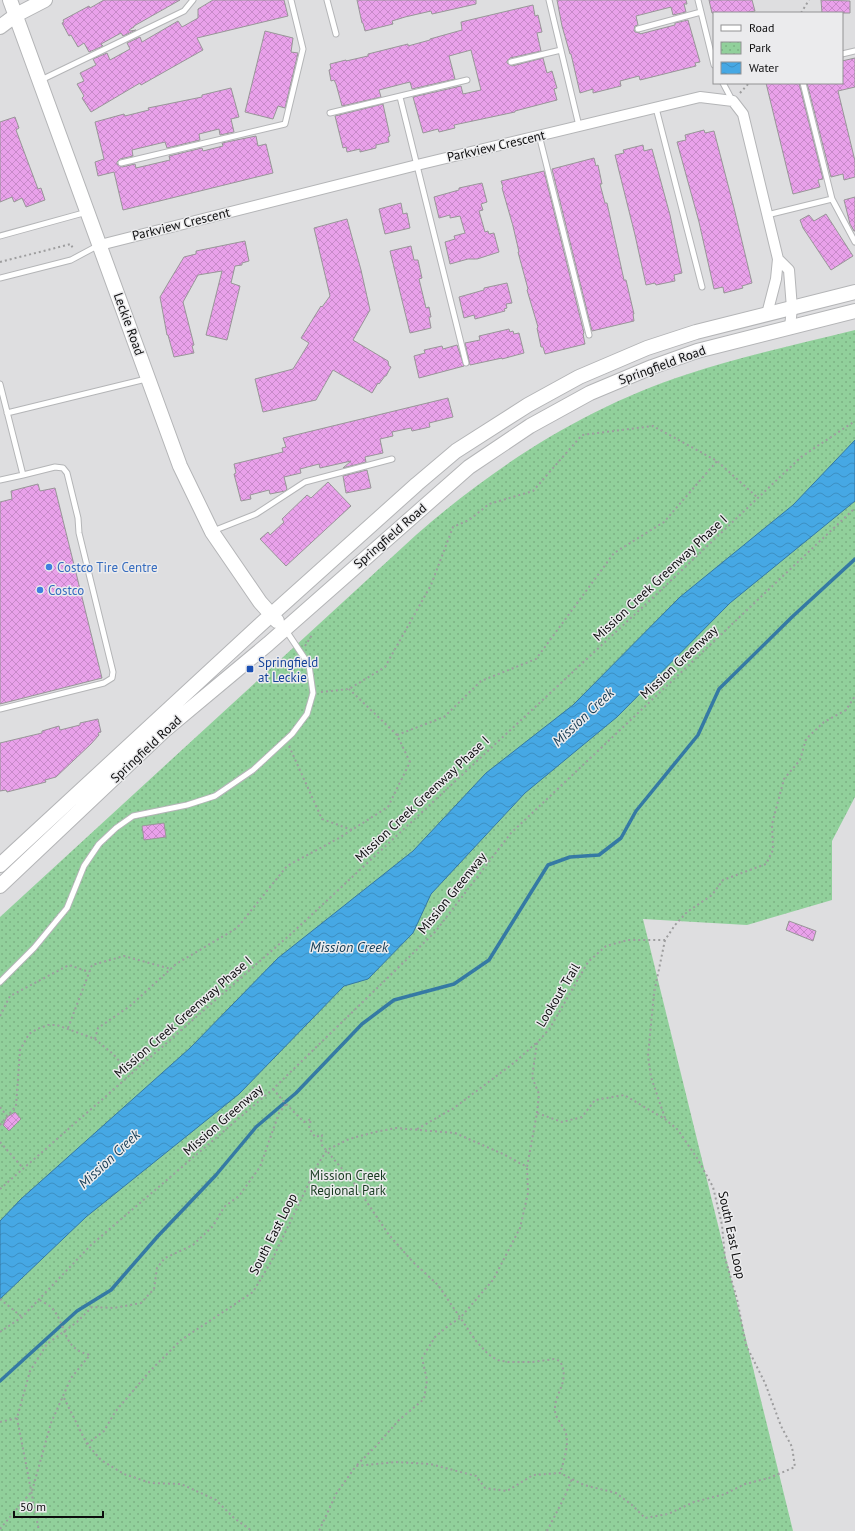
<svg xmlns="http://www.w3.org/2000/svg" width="855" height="1531" viewBox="0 0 855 1531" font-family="'PT Sans',sans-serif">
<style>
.park{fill:url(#park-dots)}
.water{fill:url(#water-waves);stroke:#3579a4}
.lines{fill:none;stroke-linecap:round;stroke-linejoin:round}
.stream{stroke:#3579a4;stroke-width:3.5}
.building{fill:url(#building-cross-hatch);stroke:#989698}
.lane-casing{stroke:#b4b5b7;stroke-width:7}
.street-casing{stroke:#b4b5b7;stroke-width:12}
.secondary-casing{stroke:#b4b5b7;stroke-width:16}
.path{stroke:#9d9d9e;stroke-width:2;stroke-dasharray:2 3;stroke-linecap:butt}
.lane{stroke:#fff;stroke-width:5}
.street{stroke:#fff;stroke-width:10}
.secondary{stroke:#fff;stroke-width:14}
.shop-dot{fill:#3f7fe0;stroke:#ebebed;stroke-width:1.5}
.transit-dot{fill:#1a4fb4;stroke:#ebebed;stroke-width:1.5}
.labels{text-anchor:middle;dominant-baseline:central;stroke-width:3;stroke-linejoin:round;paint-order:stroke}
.street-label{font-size:13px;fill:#0c0c0d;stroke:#ebebed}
.shop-label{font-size:13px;fill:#366cbe;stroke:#ebebed;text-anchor:start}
.transit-label{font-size:13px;fill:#164399;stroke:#ebebed;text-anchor:start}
.park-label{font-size:13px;fill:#173a1f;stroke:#ebebed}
.water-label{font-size:14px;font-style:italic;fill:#133b54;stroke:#ebebed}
</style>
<defs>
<pattern id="park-dots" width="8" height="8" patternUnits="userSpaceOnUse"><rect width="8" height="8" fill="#91d09b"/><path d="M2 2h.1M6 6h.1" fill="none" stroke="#7cb184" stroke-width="1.8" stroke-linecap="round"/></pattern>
<pattern id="water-waves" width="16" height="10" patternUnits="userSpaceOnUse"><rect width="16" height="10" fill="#46a8e4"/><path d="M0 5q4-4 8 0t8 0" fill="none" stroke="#3c8fc2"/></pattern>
<pattern id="building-cross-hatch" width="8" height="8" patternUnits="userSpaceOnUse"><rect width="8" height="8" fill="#e9a1ea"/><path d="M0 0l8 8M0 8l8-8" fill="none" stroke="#c789c8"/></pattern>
</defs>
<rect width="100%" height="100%" fill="#dedee0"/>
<path class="park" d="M855,330V797L832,841V900L747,925L643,919L793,1531H0V917L416,535C496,465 586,407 688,374C742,356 799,344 855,330Z"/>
<path class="water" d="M855,440V501L730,603L617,717L525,793L431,894L413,933L368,979L344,986L239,1094L86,1217L0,1299V1221L21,1199L190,1048L278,958L413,851L486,773L573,705L680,597L793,505Z"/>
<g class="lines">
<path class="stream" d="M0,1381L77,1311L111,1290L158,1236L216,1175L256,1127L296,1093L362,1024L394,1000L454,984L489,960L548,865L570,857L599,855L621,838L636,811L698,735L719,689L792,617L855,559"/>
</g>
<path class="building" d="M104,0H180L134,26V27L129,30L130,31L136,30L123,36L121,33L101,44L103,46L89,52L84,43L78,47L71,35L69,36L62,23L64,22L63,20L89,6L90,8Z
M213,0H284L288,16L197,38L203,50L141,85L140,83L91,112L82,98L84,96L77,84L84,81L80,73L96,65L93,59L107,53L110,60L130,49L127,43L140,37L142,42L178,21L182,27L198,18V9Z
M357,0H476V4L432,14L431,11L405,17L392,21L393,24L365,31L363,23H362Z
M557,0H686L687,4H684L686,12L673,15L671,7L636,16L638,25L635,26L634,30L635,32L640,33V34L675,25V23L688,20L700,62L695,63L696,66L640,80L639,76L620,81L621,86L593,93V89L580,93L571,54H570L562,26Z
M709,0H752L755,11L744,13H712Z
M821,0L850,1V13H822Z
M533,5L535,16L538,15L542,32L537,33L541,51L510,58L507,61V63L512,66L543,58L547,73L552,71L557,88L554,89L557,100L515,111V112L454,125L455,128L439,132L438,129L423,133L413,97L461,86L463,94L481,90L471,50L449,56L455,79L412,89L410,82L402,84L379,90L381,97L342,106L336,84L334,80L331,81L329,70L331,69L330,64L346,60V61L368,56V54L408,44V46L430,40V39L462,30L461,22Z
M265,31L293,38L291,52L298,53L285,108L278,106L273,119L245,112Z
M855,58V87L838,91L855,161V177L844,180L843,174L831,177L807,83H842V61Z
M766,83H799L823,179L818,180L820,187L793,194Z
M231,88L239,117L231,119L234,132L220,135L219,129L199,134L200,140L167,148L165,142L132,150L133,156L120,159L117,162V164L122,167L135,164L136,168L170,160L169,156L202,148L203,151L223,146L222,143L256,136L258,146L266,144L273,173L123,210L114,172L98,176L95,162L104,159L95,122L124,114L125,116L149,110L148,108L202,97V95Z
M383,104L390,136L388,137L389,142L376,145V148L360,152V149L347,152L346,147L343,148L335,116Z
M15,117L19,128L16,130L38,189L41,188L45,200L26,207L22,198L14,202L12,197L0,202V122Z
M704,130L705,133L714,131L734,208L752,283L742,286L743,288L724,293L723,287L714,289L699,222L677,142L686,140L685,135Z
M643,145L644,151L652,149L670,215L682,273L674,275L675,281L656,285L655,283L646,285L635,235L615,155L624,153L623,150Z
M594,158L596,166L598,165L602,184H600L605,203H607L624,280H626L634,314H633L634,321L592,331L552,169Z
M544,171L584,333L583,334L585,344L545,354L543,347H541L537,328L538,327L527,290L528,289L518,252H519L513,226L502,188L503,187L501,181Z
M482,183L487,202L481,204L483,210L479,211L485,232L488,231L489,234L494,233L499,252L477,259H468L450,264L445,242L455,239L454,236L465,233L460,216L450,218V215L439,218L434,197L459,190V188Z
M855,197V231H854L850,224L844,200Z
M401,203L403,214L407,213L410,228L385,234L379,209Z
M826,214L853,256L831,270L803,228L800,220L809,215L814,221Z
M347,219L361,270L370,310L353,340L388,361L389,366L391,367L386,376H385L379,384L378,383L372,393L333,370L316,400L263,412L255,379L293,369L309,343L301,338L321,306L322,307L330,296L314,228Z
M245,241L249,261L242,263V265L235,266L231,283L240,286L227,340L206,335L222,271L198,275L183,302L194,345L192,346L194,353L174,357L168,335H167L160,297L170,280L184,257L196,254V251Z
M411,246L414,260H418L422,278L419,279L426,308L429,307L431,317H429L431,328L410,333L390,251Z
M507,283L512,303L506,304L507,308L504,309L505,311L475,319L474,315L464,318L459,297L484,290V288Z
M509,329L510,332L513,331L514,334L519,333L524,353L502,359V358L470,365L465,343L480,340L479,336Z
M457,345L464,366L419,378L414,356L425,353L424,350L442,346L443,349Z
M448,398L453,417L429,423L430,427L412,431L411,428L392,432L393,436L380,439L383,453L365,457L366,462L343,468L351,461L320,468L319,464L300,469L301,473L284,477L287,489L285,491L270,494L269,490L250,495L251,499L241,501L234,474L236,473L234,464L283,452L282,448L286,447L283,438Z
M367,470L371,488L346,493L343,476Z
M328,482L351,506L286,566L260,539L268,532L270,535L284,522L282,519L307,495L311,498Z
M38,484L40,491L55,488L102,678L0,704V502L12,499L11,491Z
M98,719L101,732L98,733L99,735L91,744L56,777L45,780L46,782L7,792L6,790L0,791V743L42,733V731L59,726L60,730L80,725V723Z
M164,823L166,837L144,840L142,826Z
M789,921L816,931L813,941L786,930Z
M15,1112L21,1119L9,1131L3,1125L7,1117Z"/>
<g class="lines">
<defs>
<path id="lane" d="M327,0L336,34
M549,0L579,126
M698,0L714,65
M638,29L701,12
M842,54L855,51
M511,62L561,50
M41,80L184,11L193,0
M723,83L732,100
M803,83L832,199L855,242
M400,97L466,363
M656,108L702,287
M330,113L467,80
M539,135L589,335
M121,163L285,124L303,49L291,0
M767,215L832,199
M0,236L87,212
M0,278L71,260L99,245
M0,384L23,475L0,480
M7,413L146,379
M213,531L256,514L305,482L392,459
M0,709L104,683L112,678L113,672L79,533L78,518L67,473L63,468L55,467L23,475
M0,982L34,948L67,908L84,866L99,844L116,828L133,816L187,805L215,796L253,770L292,734L307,714L313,693L309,665L285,629"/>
<path id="street" d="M100,245L417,165L700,97L733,101L743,114L778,259L776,279L767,314
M778,259L789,270L792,308L790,327"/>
<path id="secondary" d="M10,0L180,466L212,532L260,602L277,621
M0,27L16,15L45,0
M0,865L261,624L417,484L456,451L528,405L579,377L647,348L696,332L855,292
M0,886L166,729L268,644L469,467L530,426L590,393L652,367L697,351L855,311"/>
</defs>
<use href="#lane" class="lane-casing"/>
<use href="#street" class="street-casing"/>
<use href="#secondary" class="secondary-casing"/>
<path class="path" d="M801,13L809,0
M740,93L749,83
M0,262L71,244L73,249
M305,646L312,635
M321,692L349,689L385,667L431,585L453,527L469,520L489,504L533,491L582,435L653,426L717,461L758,498
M397,735L444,717L481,681L536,659L614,553L664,522L717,461
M289,746L322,819L352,830
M665,940L654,993L648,1056L651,1077L665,1118
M0,1016L10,996L69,965L89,972
M68,1028L92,965L124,956L171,969
M95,1039L98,1028L130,1006L176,964L237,928L287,866L339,838L388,807L410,762L397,735L349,689
M273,1089L286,1104L304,1122L311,1119L309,1128L315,1137L322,1135L321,1144L354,1183L389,1235L413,1262L438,1285L476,1341L488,1354L497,1360L508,1362H533L554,1359L560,1361C571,1382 554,1392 555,1411C556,1419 562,1424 565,1431C570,1442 564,1461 560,1473
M0,1107L7,1116
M537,1113L539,1094L532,1077L537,1043L550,1028L588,962L606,946L628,940H665L675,925L687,912L712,895L723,880L766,864L773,850L772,824L784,779L800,760L806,739L824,722L846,710L855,696
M0,1125L16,1106L20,1050L29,1034L37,1029L48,1025H57L95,1039L113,1054L131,1074
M417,1129L454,1108L515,1062L536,1043
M0,1142L23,1168
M0,1189L292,933L661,590L801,457L855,421
M0,1299L22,1317
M0,1332L22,1317L91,1245L273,1089L435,932L511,833L855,508
M64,1398L87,1444L101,1460L124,1474L151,1483L181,1484L216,1500L234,1518L252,1531
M17,1418L39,1531
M0,1422L17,1418L30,1371L47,1344L77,1322L92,1307L114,1308L141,1303L154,1289L157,1268L165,1258L193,1245L213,1226L224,1207L239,1196L260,1167L279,1113L286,1104
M87,1444L104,1431L115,1412L150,1371L181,1340L253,1292L271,1262L318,1164L327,1150L349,1139L375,1132L396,1128L455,1133L503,1154L527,1167L537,1113L562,1122L582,1117L595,1100L624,1095L665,1119L678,1130L697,1158L713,1187L722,1225L725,1258L737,1299L746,1345L765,1383L781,1426L792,1447L795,1467L769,1478L745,1484L725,1494L694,1502L668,1514L645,1518L632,1505L616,1493L584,1485L560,1473L533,1475L507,1491L485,1488L476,1476L430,1464L396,1462L356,1466L336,1494L319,1531
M357,1465L376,1446L399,1420L424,1399L427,1380L422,1358L435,1337L448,1326L460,1318L493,1280L520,1228L528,1193L527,1167
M0,1529L32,1491L51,1423L71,1378L90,1355C62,1349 68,1327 52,1308C49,1305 43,1302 39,1300
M547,1531L564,1498L572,1479"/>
<use href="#lane" class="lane"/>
<use href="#street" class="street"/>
<use href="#secondary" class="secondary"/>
</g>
<g class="shop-dot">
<circle cx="49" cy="567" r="4"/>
<circle cx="40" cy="590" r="4"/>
</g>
<rect class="transit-dot" x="246" y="665" width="8" height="8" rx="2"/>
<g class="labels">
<g class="street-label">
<text transform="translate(496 146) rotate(-13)">Parkview Crescent</text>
<text transform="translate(181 224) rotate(-14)">Parkview Crescent</text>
<text transform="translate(129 324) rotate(70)">Leckie Road</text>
<text transform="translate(662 365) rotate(-20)">Springfield Road</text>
<text transform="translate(390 536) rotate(-41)">Springfield Road</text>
<text transform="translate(660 578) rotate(-43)">Mission Creek Greenway Phase I</text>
<text transform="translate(679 662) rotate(-43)">Mission Greenway</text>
<text transform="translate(146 749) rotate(-43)">Springfield Road</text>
<text transform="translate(422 799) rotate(-43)">Mission Creek Greenway Phase I</text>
<text transform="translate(452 893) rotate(-51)">Mission Greenway</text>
<text transform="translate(558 995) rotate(-59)">Lookout Trail</text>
<text transform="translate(183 1017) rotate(-41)">Mission Creek Greenway Phase I</text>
<text transform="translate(223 1120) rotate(-41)">Mission Greenway</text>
<text transform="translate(273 1234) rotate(-63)">South East Loop</text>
<text transform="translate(732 1235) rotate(78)">South East Loop</text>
</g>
<g class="shop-label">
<text x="57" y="567">Costco Tire Centre</text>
<text x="48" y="590">Costco</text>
</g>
<g class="transit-label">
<text x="258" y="662">Springfield<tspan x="258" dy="15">at Leckie</tspan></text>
</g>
<g class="park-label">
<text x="348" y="1175">Mission Creek<tspan x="348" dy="15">Regional Park</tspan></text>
</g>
<g class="water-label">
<text transform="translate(583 717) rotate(-43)">Mission Creek</text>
<text x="349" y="947">Mission Creek</text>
<text transform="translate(109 1159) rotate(-43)">Mission Creek</text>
</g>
</g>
<rect x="713" y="12" width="130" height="72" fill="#ebebed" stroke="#929293"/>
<rect x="721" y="25" width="20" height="6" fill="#ffffff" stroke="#929293"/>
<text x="749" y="32" font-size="12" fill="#0c0c0d">Road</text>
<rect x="721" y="42" width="20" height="12" fill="url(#park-dots)" stroke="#929293"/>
<text x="749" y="52" font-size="12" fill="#0c0c0d">Park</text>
<rect x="721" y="62" width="20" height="12" fill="url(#water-waves)" stroke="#929293"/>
<text x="749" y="72" font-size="12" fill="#0c0c0d">Water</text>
<path d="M14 1511v6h89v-6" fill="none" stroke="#0c0c0d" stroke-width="2"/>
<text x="20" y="1511" font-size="12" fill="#0c0c0d" stroke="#ebebed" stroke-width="3" paint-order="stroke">50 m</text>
</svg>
